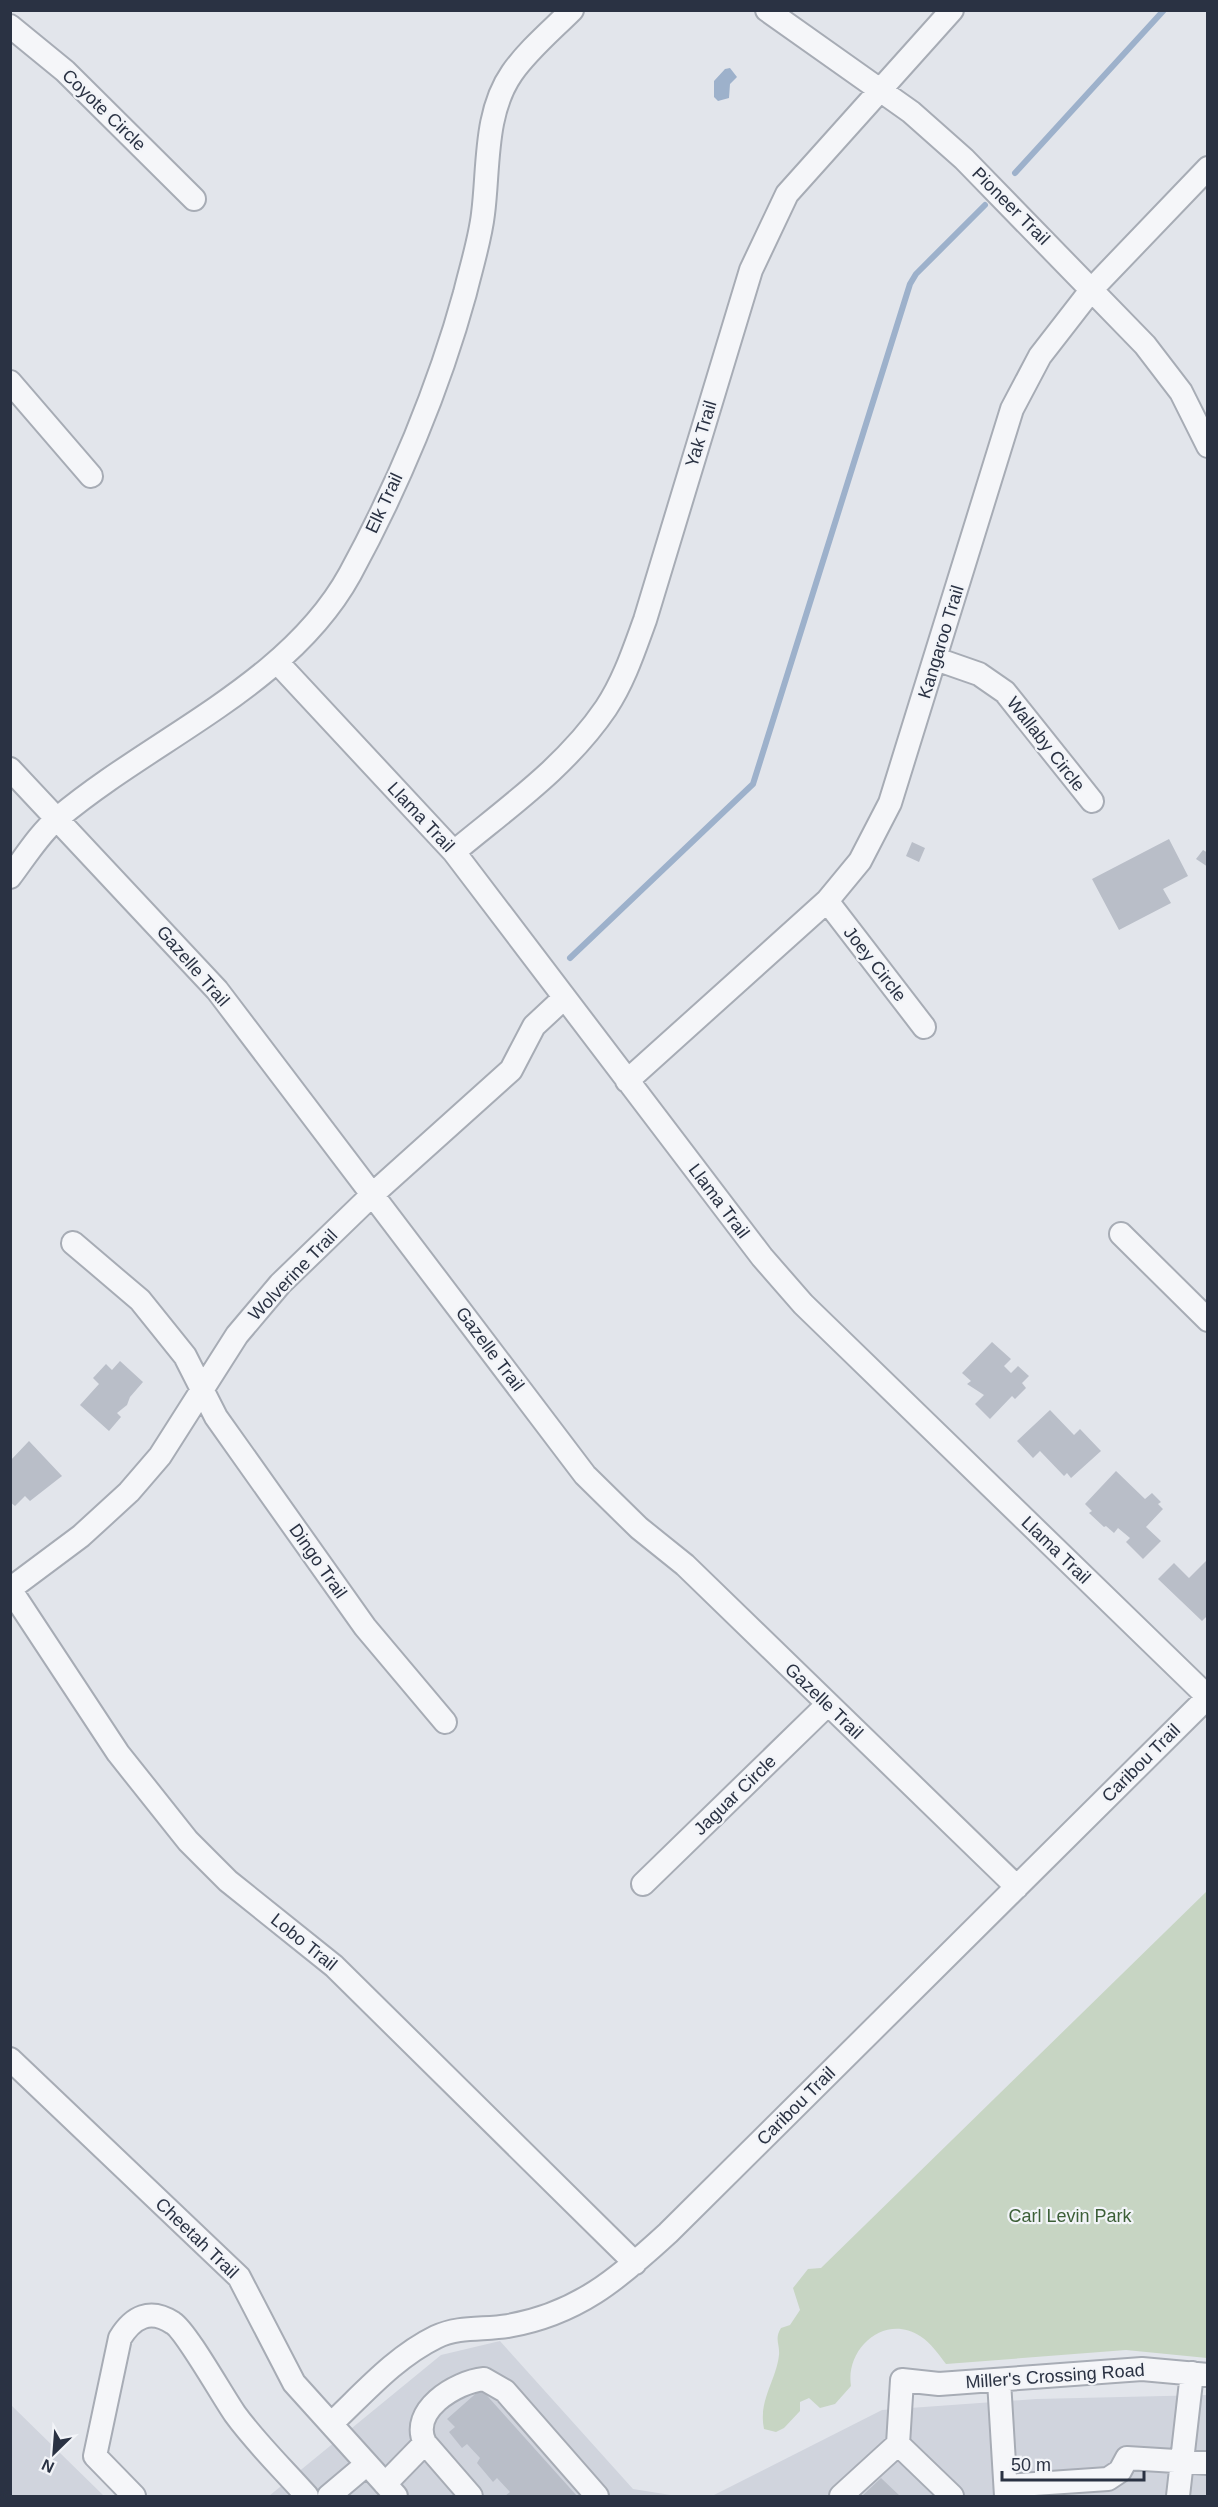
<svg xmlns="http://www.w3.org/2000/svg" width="1218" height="2507" viewBox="0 0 1218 2507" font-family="Helvetica,sans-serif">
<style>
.built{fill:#d0d4dd}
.green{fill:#c7d5c3}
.water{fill:#9db1cb}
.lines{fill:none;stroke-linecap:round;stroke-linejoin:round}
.stream{stroke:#9db1cb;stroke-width:6}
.building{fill:#b9bec8}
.minor-casing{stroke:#a7acb5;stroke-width:26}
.minor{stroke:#f5f6f9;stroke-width:22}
.labels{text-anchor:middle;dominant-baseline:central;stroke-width:4.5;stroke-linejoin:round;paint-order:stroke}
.street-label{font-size:18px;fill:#2a3243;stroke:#f2f4f8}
.park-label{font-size:18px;fill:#3c5f37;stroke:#f2f4f8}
</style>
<rect width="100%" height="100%" fill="#e2e5eb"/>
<path class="built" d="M500,2341L633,2489L677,2496H269L441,2355Z
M1207,2395V2496H712L882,2410L1036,2399Z
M10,2405H11L104,2496H11Z"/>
<path class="green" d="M1207,1891V2358L1126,2350L946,2364C939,2355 931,2343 920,2336C885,2313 845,2348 851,2386L835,2404L820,2408L809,2398L800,2402V2411L784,2428L776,2432L764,2429C758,2401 776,2381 779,2355C780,2344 774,2339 781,2328L790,2325L800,2310L793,2288L808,2269L821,2268Z"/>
<path class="water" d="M730,68L737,77L730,84L729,98L718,101L714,97V81L725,69Z"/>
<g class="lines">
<path class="stream" d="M1015,173L1164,10
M570,958L753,784L910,284L916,274L985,205"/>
</g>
<path class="building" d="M1169,839L1188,876L1163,889L1171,903L1119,930L1092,879Z
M912,842L925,848L919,862L906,856Z
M1203,850L1208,853V867L1196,859Z
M992,1342L1011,1359L1004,1366L1011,1373L1018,1366L1029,1376L1022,1383L1026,1388L1015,1399L1012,1396L990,1419L975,1404L984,1395L967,1384L971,1381L962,1373Z
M120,1361L143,1382L130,1397L127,1405L117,1413L121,1417L109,1431L80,1405L99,1384L93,1378L106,1364L112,1370Z
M1050,1410L1074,1435L1080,1429L1101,1451L1071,1478L1067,1473L1064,1476L1040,1451L1033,1458L1017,1441Z
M29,1441L62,1476L30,1501L25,1496L15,1506L10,1502V1461Z
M1116,1471L1145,1499L1152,1493L1161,1502L1158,1504L1163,1509L1146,1527L1161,1541L1143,1559L1126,1542L1130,1538L1118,1528L1114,1533L1106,1526L1104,1527L1089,1513L1092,1511L1085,1504Z
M1208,1559V1615L1202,1621L1158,1579L1174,1563L1189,1578Z
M481,2389L577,2496H505L510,2492L497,2478L493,2482L477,2463L480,2458L467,2444L462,2448L449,2432L455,2427L447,2419Z
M881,2478L900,2496H862Z"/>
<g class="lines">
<defs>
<path id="minor" d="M767,10L911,112L964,159L1145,345L1181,392L1208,446
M10,26L65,71L194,199
M10,382L91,476
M936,659L979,674L1005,692L1092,801
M277,662L454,852L762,1257L803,1304L1208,1697
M10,769L217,990L585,1475L639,1528L685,1565L1017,1887
M454,852C508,807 566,767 606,708C624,681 634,650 645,620L751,270L787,194L952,10
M10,877C25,857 40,833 58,818C153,738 289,685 350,574C397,488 439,388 465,293C471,268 480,240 483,214C489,168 484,113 512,73C528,50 552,30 572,10
M827,901L924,1027
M627,1081L827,901L860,861L890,803L1012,409L1040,356L1092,289L1208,168
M1121,1234L1208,1320
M73,1243L140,1300L185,1356L216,1417L365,1627L445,1722
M10,1589L118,1753L188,1841L228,1881L334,1966L635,2263
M10,1589L81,1536L129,1492L160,1456L237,1335L280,1284L373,1194L511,1070L534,1026L564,998
M643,1884L827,1705
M10,2059L239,2277L294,2383L396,2496
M999,2381L1006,2496
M331,2424C364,2393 395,2357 436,2337C459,2326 484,2330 508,2326C577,2314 618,2279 668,2233L1208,1697
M425,2443L471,2496
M385,2484L425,2443C409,2411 455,2382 484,2379L505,2391L597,2496
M1006,2486L1108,2479L1120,2471L1127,2458L1208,2463
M134,2496L95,2456L120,2338C133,2317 150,2308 173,2323C186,2331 223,2397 235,2414C256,2443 283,2469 307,2496
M329,2496L367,2464
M841,2496L898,2444
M952,2496L898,2444L902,2380L939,2384L1142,2369L1208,2375
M1178,2496L1192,2373"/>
</defs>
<use href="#minor" class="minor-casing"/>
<use href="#minor" class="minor"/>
</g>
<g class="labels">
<g class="street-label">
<text transform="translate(104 110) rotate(44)">Coyote Circle</text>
<text transform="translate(1011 206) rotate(45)">Pioneer Trail</text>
<text transform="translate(701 434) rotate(-73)">Yak Trail</text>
<text transform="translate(384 503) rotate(-65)">Elk Trail</text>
<text transform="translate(941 642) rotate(-73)">Kangaroo Trail</text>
<text transform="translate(1046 744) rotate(52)">Wallaby Circle</text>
<text transform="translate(421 817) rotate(47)">Llama Trail</text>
<text transform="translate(875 964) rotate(52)">Joey Circle</text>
<text transform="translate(193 966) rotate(49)">Gazelle Trail</text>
<text transform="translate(719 1201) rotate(53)">Llama Trail</text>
<text transform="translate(293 1275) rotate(-46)">Wolverine Trail</text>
<text transform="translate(490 1349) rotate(53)">Gazelle Trail</text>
<text transform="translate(1056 1550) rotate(44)">Llama Trail</text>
<text transform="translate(318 1561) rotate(55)">Dingo Trail</text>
<text transform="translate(824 1701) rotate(44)">Gazelle Trail</text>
<text transform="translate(1141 1763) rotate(-45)">Caribou Trail</text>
<text transform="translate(735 1795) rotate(-44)">Jaguar Circle</text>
<text transform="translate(304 1942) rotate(39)">Lobo Trail</text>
<text transform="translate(796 2106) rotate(-45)">Caribou Trail</text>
<text transform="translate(197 2238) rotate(44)">Cheetah Trail</text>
<text transform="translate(1055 2376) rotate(-4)">Miller's Crossing Road</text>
</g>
<g class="park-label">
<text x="1070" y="2216">Carl Levin Park</text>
</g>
</g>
<rect width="1218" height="2507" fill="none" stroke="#2a3243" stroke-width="24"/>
<g transform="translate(54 2453) rotate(205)" stroke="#f2f4f8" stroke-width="4.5" paint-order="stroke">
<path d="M0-4.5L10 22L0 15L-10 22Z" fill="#2a3243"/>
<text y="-9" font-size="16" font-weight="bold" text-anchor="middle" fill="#2a3243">N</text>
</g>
<path d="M1002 2471v9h142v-9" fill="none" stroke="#2a3243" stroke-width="3"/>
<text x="1011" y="2471" font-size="18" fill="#2a3243" stroke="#f2f4f8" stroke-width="4.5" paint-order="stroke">50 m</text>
</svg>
